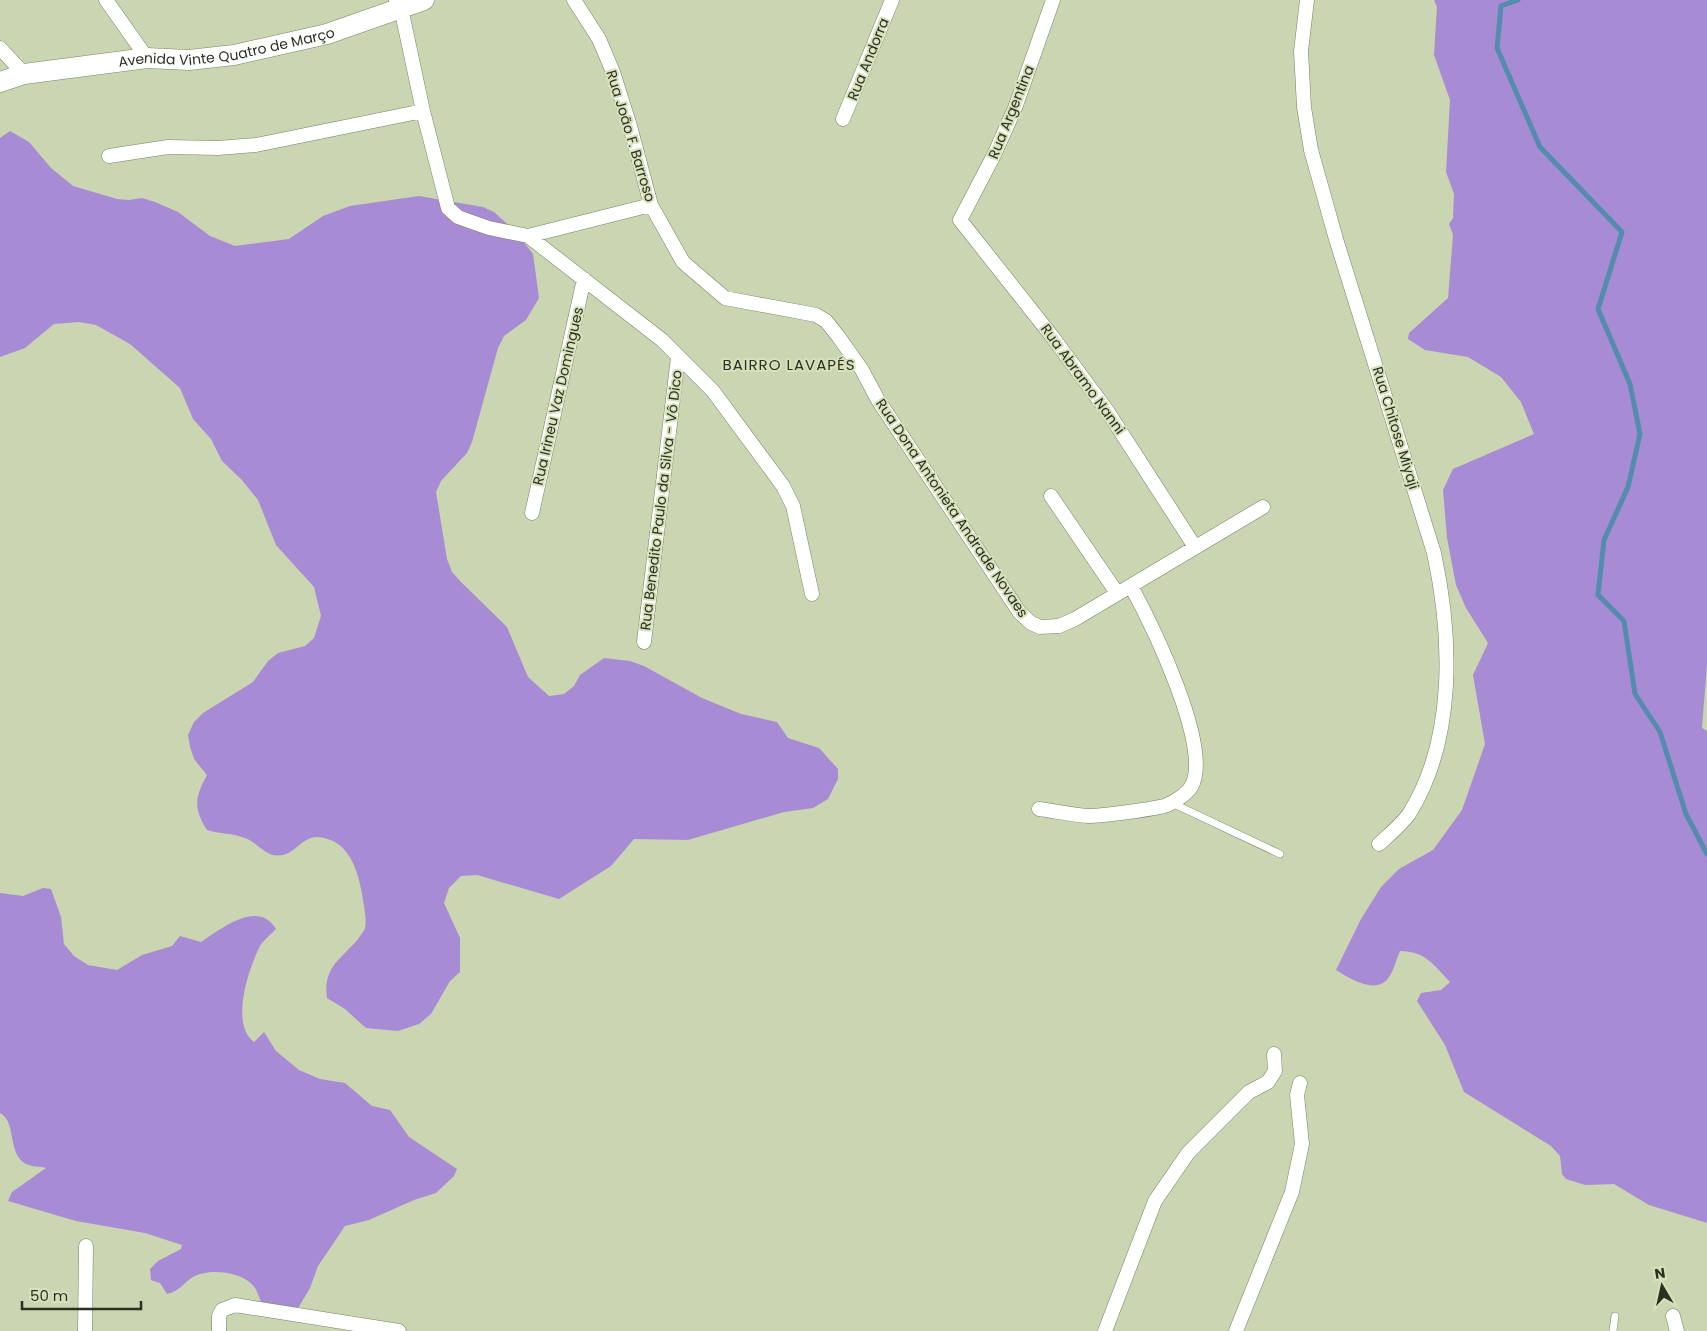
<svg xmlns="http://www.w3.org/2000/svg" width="1707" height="1331" viewBox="0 0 1707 1331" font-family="Poppins,sans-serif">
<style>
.forest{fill:#a88bd5}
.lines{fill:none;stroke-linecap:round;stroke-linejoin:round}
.stream{stroke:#548cae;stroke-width:5}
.service-casing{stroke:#788260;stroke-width:8}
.minor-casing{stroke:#788260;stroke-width:15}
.secondary-casing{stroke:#788260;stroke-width:21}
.service{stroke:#fff;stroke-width:7}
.minor{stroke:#fff;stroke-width:14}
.secondary{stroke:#fff;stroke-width:20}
.labels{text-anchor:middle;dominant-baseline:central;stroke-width:4;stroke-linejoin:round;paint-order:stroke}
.street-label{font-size:14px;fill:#2b3021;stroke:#d7e2bd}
.neighbourhood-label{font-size:15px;letter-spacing:1px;fill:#2b3021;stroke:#d7e2bd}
</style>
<rect width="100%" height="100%" fill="#cad5b1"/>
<path class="forest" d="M1434,0H1707V664L1702,728L1707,731V1223L1649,1205L1614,1184L1585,1185L1566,1179L1562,1174L1560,1156L1551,1146L1464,1092L1445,1045L1417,1001L1421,993L1441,990L1450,982C1434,965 1425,951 1400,951C1396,960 1394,970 1389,977C1377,996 1349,978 1336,970L1361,919L1381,887L1399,869L1433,850L1462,810L1485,744L1473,675L1488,643L1466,608L1456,585L1447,538L1443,490L1453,469L1534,434L1521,402L1501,377L1468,357L1425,350L1408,339L1409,333L1448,298L1453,235L1449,224L1453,218L1454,194L1446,172L1450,100L1434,55L1437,7Z
M10,131L29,142L51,168L73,186L117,199L129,200L142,198L155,202L178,212L210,236L235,246L289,239L323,216L350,206L419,196L483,207L494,212L515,231L533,254L539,298L526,320L504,336L498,348L472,442L467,453L441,481L436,492L447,559L452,572L460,581L507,627L528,677L549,696L564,694L574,686L580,675L604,658L630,661L644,666L702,698L741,714L777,722L788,738L819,748L838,769V779L828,799L813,808L784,812L688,840L634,839L611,866L559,899L477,875L461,876L449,888L444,903L460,938V972L450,981L431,1014L419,1024L398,1031L366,1028L345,1009L327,998C322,963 347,957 363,932C368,925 365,914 364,906C360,878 353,840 318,837C299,836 293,862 270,854C261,850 254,841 245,838C233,833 219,834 207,830C193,808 195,797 207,775L194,759L190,747L188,735L194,722L203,713L253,682L268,661L278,653L305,646L314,638L321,616L314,587L276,545L258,500L241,479L222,461L211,439L193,419L180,388L130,344L96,325L79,322L54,324L25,348L0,357V138Z
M43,888L51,889L61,917L64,944L74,956L88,965L117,970L142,955L172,946L180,936L201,942C221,929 258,899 276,929C271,934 264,940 260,946C248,970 230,1024 254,1042L264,1032L276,1051L299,1070L320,1079L345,1083L372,1106L390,1110L409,1137L457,1169L454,1176L436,1193L414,1200L369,1220L345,1226L318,1266L310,1288L298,1308L266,1313C262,1305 259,1295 255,1288C244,1271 209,1268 193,1277C183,1283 180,1291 167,1294L160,1283L151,1280L150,1269L158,1261L181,1249L182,1245L145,1233L76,1221L8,1201L12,1192L46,1168C39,1166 28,1167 23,1162C8,1151 16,1121 0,1113V893L23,896Z"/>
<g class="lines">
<path class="stream" d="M1518,0L1501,6L1497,48L1540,147L1622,232L1598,309L1630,384L1640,434L1628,487L1604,540L1598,595L1624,621L1635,694L1660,732L1686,814L1707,854"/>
<defs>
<path id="service" d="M1172,803L1280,854
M1613,1331L1615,1316"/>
<path id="minor" d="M106,0L147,58
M574,0L599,39L613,72L630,126L651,205L683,262L725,298L816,315L826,321L838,336L862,370L878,400L1020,613L1031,623L1040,627L1059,626L1075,619L1263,507
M1053,0L1015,108L994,155L960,220L1051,335L1108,412L1195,547
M1307,0L1301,51L1304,107L1311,150L1336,239L1434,553C1452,636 1456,739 1409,814C1401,825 1389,835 1379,844
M396,1L401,8L423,111L448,208L458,217L469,221L489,228L528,236L651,205
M0,48L24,74
M843,119L892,0
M109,156L168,147L218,148L256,145L423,111
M528,236L662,340L713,391L783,486L793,506L812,594
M1051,496L1117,593
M532,513L584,279
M644,642L678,357
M1039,809C1055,811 1072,815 1088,816C1100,816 1157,809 1167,805C1174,802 1187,794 1191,787C1214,750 1151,623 1131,586
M1673,1316L1677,1331
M85,1331L86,1246
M219,1331V1316L222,1310L235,1305L399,1331
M1105,1331L1155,1201L1188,1153L1249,1092L1268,1082L1275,1071L1274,1054
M1236,1331L1292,1192L1302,1144L1297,1095L1300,1083"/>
<g id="secondary">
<path id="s1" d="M0,82L24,74L147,58L189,60L234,55L327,34L424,0"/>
</g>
</defs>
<use href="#service" class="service-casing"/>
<use href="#minor" class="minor-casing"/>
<use href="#secondary" class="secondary-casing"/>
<use href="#service" class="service"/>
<use href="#minor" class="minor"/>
<use href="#secondary" class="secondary"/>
</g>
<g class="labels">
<g class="street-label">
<text stroke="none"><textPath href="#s1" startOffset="230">Avenida Vinte Quatro de Março</textPath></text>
<text transform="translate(868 59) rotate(-68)">Rua Andorra</text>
<text transform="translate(1011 112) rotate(-68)">Rua Argentina</text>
<text transform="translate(631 136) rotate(73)">Rua João F. Barroso</text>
<text transform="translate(1083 379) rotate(54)">Rua Abramo Nanni</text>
<text transform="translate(558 396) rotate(-77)">Rua Irineu Vaz Domingues</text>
<text transform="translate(1396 428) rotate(73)">Rua Chitose Miyaji</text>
<text transform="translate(661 500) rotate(-83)">Rua Benedito Paulo da Silva - Vô Dico</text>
<text transform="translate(952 508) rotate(56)">Rua Dona Antonieta Andrade Novaes</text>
</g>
<g class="neighbourhood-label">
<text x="789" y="364">BAIRRO LAVAPÉS</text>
</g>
</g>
<g transform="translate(1662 1286) rotate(351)" stroke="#d7e2bd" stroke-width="4" paint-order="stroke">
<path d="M0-4L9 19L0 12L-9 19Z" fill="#2b3021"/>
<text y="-8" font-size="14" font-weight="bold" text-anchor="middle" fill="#2b3021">N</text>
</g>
<path d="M22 1301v8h119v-8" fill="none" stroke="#2b3021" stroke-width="2.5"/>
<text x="30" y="1301" font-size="15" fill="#2b3021" stroke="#d7e2bd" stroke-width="4" paint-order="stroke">50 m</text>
</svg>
